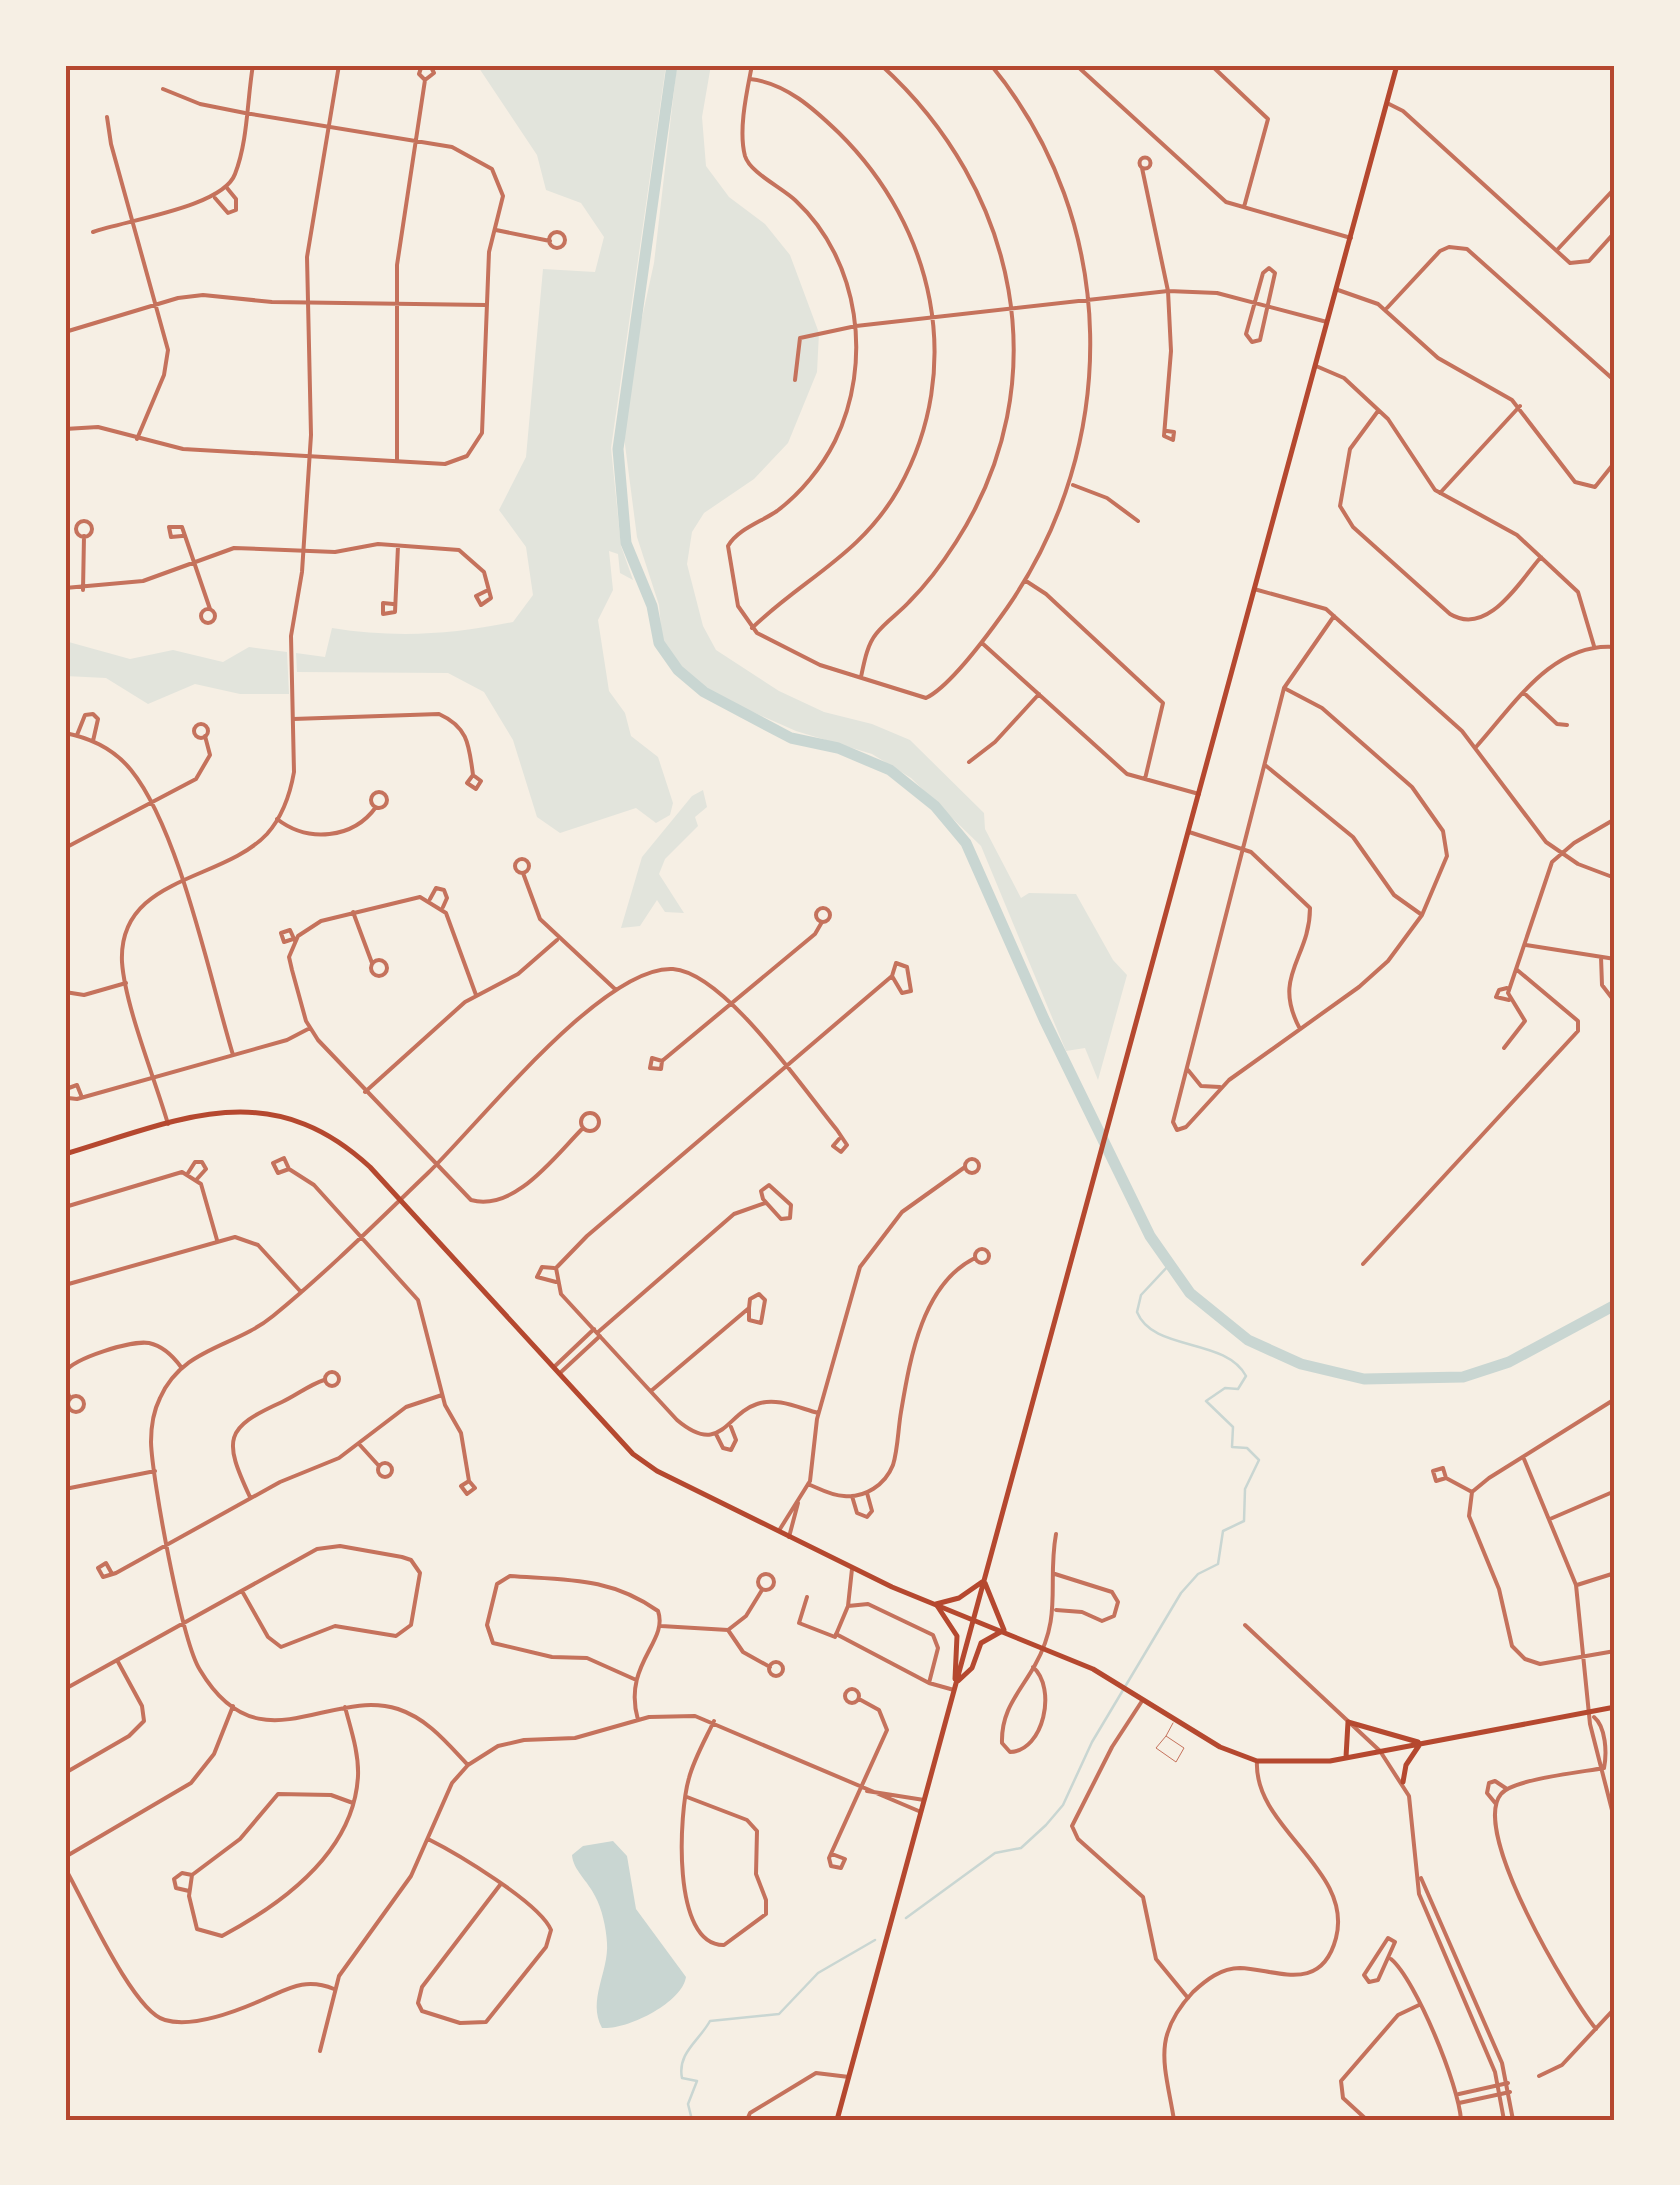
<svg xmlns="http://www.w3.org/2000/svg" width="1680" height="2185" viewBox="0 0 1680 2185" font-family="Raleway,sans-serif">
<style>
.green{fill:#e2e4dc}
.water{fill:#c9d6d2}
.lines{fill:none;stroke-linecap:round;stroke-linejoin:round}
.stream{stroke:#c9d6d2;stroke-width:2.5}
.river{stroke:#c9d6d2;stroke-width:11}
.service{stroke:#c5725c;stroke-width:1}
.minor{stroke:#c5725c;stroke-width:4}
.tertiary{stroke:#c5725c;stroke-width:4}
.secondary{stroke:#b5482f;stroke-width:5}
.primary{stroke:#b5482f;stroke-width:5}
.neatline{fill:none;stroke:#b5482f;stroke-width:4}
</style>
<rect width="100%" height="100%" fill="#f6efe4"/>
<path class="green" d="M477,65H666L611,448L621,546L633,580L620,573L618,554L609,551L613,590L598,620L609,691L625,713L631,736L658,757L673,803L670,815L656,823L636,808L560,833L537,817L513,740L484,692L448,673L297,672L296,653L325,657L332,628C394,638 451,635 513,622L533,595L526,547L499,510L526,457L543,269L595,272L604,237L581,203L546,190L537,155Z
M677,65H711L702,117L706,166L729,197L765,224L790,255L819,333L817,372L788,443L754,479L704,513L692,532L687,564L703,626L716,650L779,691L824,712L872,724L910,740L984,813L985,829L1021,898L1029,893L1076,894L1113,960L1127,975L1098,1080L1085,1048L1066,1051L981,846L911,778L872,754L796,731L714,695L686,677L662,639L659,605L637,537L624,437L633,359L654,263Z
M65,641L130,659L173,650L223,662L249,647L287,652L289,694H240L195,684L148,704L106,678L65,676Z
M703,790L707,807L695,817L698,826L665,859L659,874L684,913L665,912L657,900L640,926L621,928L642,857L692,796Z"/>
<path class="water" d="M613,1841L627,1856L636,1909L686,1977C682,2003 627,2030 602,2028C587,2000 609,1972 607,1943C606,1927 602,1909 595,1896C588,1881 573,1870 572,1855L583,1846Z"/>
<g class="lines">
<path class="stream" d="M906,1918L995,1853L1021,1848L1046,1825L1063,1805L1092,1742L1181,1593L1198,1574L1218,1564L1223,1531L1244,1521L1245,1489L1259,1460L1247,1448L1232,1447L1233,1427L1206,1401L1225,1388L1238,1389L1246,1376C1225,1337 1153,1352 1137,1312L1141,1295L1170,1264
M692,2120L688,2104L697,2081L682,2078C677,2053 699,2041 710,2021L779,2014L818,1973L875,1940"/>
<path class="river" d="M672,65L618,449L626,543L652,606L659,643L678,670L704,692L791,738L838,748L890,770L935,806L966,843L1044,1019L1150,1236L1190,1293L1248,1340L1301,1364L1364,1379L1463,1377L1509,1362L1615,1305"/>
<path class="service" d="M1166,1736L1156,1748L1176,1762L1184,1748L1166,1736L1173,1723"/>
<path class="minor" d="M422,65L419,74L425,80L434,73L430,65
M752,65C747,91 738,130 745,156C750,173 783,188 796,201C860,261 873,363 835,441C822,467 801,493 777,511C761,522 738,529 728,546L738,606L757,633L820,665L926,698C951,686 990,632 1007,608C1121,444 1120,222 991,65
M1076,65L1226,202L1351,238
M1211,65L1268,119L1244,207
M750,79C786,83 814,109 839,133C934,227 966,367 899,488C861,555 804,578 752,628
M1387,103L1403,111L1570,263L1589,261L1615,232
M107,117L111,144L168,350L164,375L137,439
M1139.5 163a5.5 5.5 0 1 1 11 0a5.5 5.5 0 1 1-11 0Z
M1142,168L1168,291L1171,351L1164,436L1173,440L1174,432L1167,431
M215,198L228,213L236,210V199L227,188
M496,230L550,241
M93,232C127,220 223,207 235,174C248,141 247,100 253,65
M549 240a8 8 0 1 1 16 0a8 8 0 1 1-16 0Z
M1557,250L1615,188
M1269,268L1275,273L1260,340L1252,342L1246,334L1263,273Z
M1338,290L1378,304L1438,358L1512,400L1575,482L1595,487L1615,462
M1387,308L1440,251L1449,247L1467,249L1615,381
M65,332L178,298L203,295L272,302L486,305
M1316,366L1344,378L1388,419L1435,490L1517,535L1578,592L1594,646
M795,380L800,338L856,326L1168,291L1217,293L1327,322
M1378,411L1350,449L1340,506L1353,527L1450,614C1488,637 1519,582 1541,557
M65,429L98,427L183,449L445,464L467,456L482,433L489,252L503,196L492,169L452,147L245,113L200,104L163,89
M397,460V265L425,80
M1073,485L1107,498L1138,521
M1440,493L1520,406
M76 529a8 8 0 1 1 16 0a8 8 0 1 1-16 0Z
M182,536L171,537L169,527H182L210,609
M1026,581L1046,594L1163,703L1145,779
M65,588L143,581L234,548L335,552L378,544L459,550L484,572L491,598L481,605L476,596L486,591
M1254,589L1326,609L1462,731L1546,842L1578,864L1615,878
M83,590L84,536
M393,604L383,603V614L395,612L398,546
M201 616a7 7 0 1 1 14 0a7 7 0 1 1-14 0Z
M982,643L1127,774L1199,794
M861,677C864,663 867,645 876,634C885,622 899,613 909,602C927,584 942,564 956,542C1059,382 1018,189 881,65
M1284,688L1322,708L1412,787L1443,831L1447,856L1422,915L1388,961L1359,987L1229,1080L1186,1127L1177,1130L1173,1122L1284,688L1334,616
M1524,693L1557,724L1567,725
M293,719L439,714C468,727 469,745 473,775L467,783L476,789L481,781L473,775
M194 731a7 7 0 1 1 14 0a7 7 0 1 1-14 0Z
M65,733C91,738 114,749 131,770C179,829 210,979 233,1055
M77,735L85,715L93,714L98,719L93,741
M1476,747C1514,705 1552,642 1615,647
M969,762L995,742L1039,694
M1265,765L1353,837L1394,895L1422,915
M371 800a8 8 0 1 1 16 0a8 8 0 1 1-16 0Z
M277,819C308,843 353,839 376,807
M1189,832L1251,852L1310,908C1310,959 1271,975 1300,1029
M65,848L196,779L210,755L205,736
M515 866a7 7 0 1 1 14 0a7 7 0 1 1-14 0Z
M523,873L540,919L616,990
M430,899L436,888L444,890L447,898L443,907
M816 915a7 7 0 1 1 14 0a7 7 0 1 1-14 0Z
M353,912L372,963
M293,939L284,942L281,933L290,930L295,941
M1526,945L1615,959
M1601,957L1602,985L1615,1002
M371 968a8 8 0 1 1 16 0a8 8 0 1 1-16 0Z
M1507,988L1499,990L1496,997L1509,1000
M65,992L84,995L126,983
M476,995L446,913L420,897L321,921L298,936L289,957L292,970L306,1021L318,1040L471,1200C515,1212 555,1156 583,1128
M1504,1048L1525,1021L1508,993L1552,862L1574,843L1615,819
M662,1061L652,1058L650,1068L661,1069L662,1061L815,934L822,922
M1188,1070L1201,1086L1220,1087
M365,1092L465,1002L518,974L557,940
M81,1095L77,1085L66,1089L68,1098L77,1099L287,1040L310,1028
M581 1122a9 9 0 1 1 18 0a9 9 0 1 1-18 0Z
M965 1166a7 7 0 1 1 14 0a7 7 0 1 1-14 0Z
M289,1169L278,1173L273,1163L284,1158L289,1169L314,1185L418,1300L445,1405L461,1433L469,1481L475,1488L467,1494L461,1486L469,1481
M188,1173L195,1162H202L206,1169L197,1179
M769,1185L791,1205L790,1218L781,1219L763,1199L761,1191Z
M65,1207L182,1172L201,1184L217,1240
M975 1256a7 7 0 1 1 14 0a7 7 0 1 1-14 0Z
M1363,1264L1578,1031V1021L1516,969
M554,1268L542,1267L537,1277L556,1282
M65,1285L235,1237L258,1245L301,1292
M597,1333L734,1214L765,1203
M554,1367L594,1329
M325 1379a7 7 0 1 1 14 0a7 7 0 1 1-14 0Z
M65,1372C74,1358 132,1340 149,1343C163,1346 173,1356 181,1367
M560,1373L600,1336
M65,1385L70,1399
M651,1391L749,1308L750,1299L759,1294L765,1300L761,1323L749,1320V1308
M68 1404a8 8 0 1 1 16 0a8 8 0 1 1-16 0Z
M1615,1399L1489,1478L1472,1492L1469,1516L1499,1589L1512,1646L1525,1659L1540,1664L1615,1651
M818,1413C799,1408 777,1397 757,1404C726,1414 721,1457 677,1420L561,1294L556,1268L587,1236L892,976L896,963L907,967L911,991L902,993L892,976
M716,1434L723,1448L731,1450L736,1440L731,1427
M359,1444L379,1466
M1524,1459L1576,1585L1590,1724L1615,1822
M378 1470a7 7 0 1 1 14 0a7 7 0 1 1-14 0Z
M1446,1478L1436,1481L1433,1471L1443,1468L1446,1478L1472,1492
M808,1484C820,1489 832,1496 844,1496C865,1498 885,1485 893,1465C898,1449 898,1429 901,1412C910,1359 922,1284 975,1258
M65,1489L155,1471
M852,1496L857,1513L867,1517L872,1511L867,1493
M250,1497C223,1439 224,1428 282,1402C297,1395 309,1385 324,1380
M1550,1519L1615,1491
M780,1529L810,1481L817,1419L860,1267L902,1212L965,1167
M789,1537L798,1503
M111,1572L106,1563L98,1568L103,1577L116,1573L280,1482L339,1458L406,1407L442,1395
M758 1582a8 8 0 1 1 16 0a8 8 0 1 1-16 0Z
M1055,1574L1112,1592L1118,1602L1114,1616L1102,1621L1082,1612L1056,1610
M1577,1585L1615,1573
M807,1597L799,1623L835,1637L848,1606L852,1569
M848,1606L868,1604L933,1635L938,1648L929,1683L954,1690
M1245,1625L1380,1751
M661,1626L728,1630L746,1616L762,1590
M728,1630L743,1652L770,1667
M836,1634L929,1683
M769 1669a7 7 0 1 1 14 0a7 7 0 1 1-14 0Z
M1033,1667C1057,1688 1044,1751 1010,1752L1002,1743C1001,1709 1020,1692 1035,1665C1063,1615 1047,1584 1056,1534
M634,1679L587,1658L552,1657L493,1643L487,1625L497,1584L510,1576C567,1580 610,1577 658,1611C669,1642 622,1664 638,1720
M845 1696a7 7 0 1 1 14 0a7 7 0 1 1-14 0Z
M65,1689L317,1549L340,1546L402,1557L411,1560L420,1573L411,1625L396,1636L335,1626L281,1647L268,1637L242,1591
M1142,1701L1112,1747L1072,1826L1078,1839L1143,1897L1156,1959L1188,1998
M345,1707C351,1730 359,1753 358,1776C354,1852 282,1904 222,1936L197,1929L189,1896L192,1875L240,1839L278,1794L331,1795L353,1803
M1594,1717C1606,1727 1607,1753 1604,1768
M468,1765C447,1743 428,1719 398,1709C328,1687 259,1769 200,1670C182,1642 152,1479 151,1442C151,1427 153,1412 160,1398C183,1347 234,1348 273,1316C327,1272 378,1221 428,1173C478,1125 603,965 673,969C725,973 803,1089 837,1130L847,1145L841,1152L833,1146L839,1139
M65,1773L129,1736L144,1721L142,1706L117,1660
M867,1791L924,1800
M687,1797L747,1820L757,1831L756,1874L766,1900V1914L724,1945C671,1946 679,1812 689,1778C694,1759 705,1740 714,1721
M1496,1804L1487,1793L1489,1783L1495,1781L1507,1789
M428,1839C456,1853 540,1903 551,1930L546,1947L486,2022L460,2023L422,2011L418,2003L422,1987L500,1885
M832,1854L845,1859L841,1868L831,1866L829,1858L887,1730L879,1710L859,1699
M65,1857L191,1783L214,1754L233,1706
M65,1868C83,1899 133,2012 165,2020C192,2028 237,2011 262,2000C288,1989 305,1977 334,1989
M189,1891L176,1888L174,1879L182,1873L192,1875
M1388,1938L1395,1942L1378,1980L1369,1982L1364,1975Z
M1391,1959C1416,1980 1459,2086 1461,2120
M1596,2029C1569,1996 1470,1831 1501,1794C1513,1779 1583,1772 1604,1768
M320,2051L339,1976L411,1876L452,1783L468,1765L498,1746L524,1740L575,1738L649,1717L695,1716L921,1812
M1539,2076L1562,2065L1615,2008
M1459,2094L1508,2083
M1459,2103L1510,2092
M747,2120L750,2113L816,2073L849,2077
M1174,2120C1165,2065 1151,2037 1193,1992C1206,1980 1221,1968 1240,1968C1275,1969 1321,1995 1336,1938C1354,1869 1253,1828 1257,1761
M1367,2120L1343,2098L1341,2081L1398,2015L1419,2005"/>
<path class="tertiary" d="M168,1124C155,1079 125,1006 122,962C118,876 222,882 267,834C283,816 290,795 294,772L291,636L302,572L311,435L307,257L339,65
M1380,1751L1409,1796L1419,1894L1495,2072L1504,2120
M1421,1878L1502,2063L1513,2120"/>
<path class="secondary" d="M65,1154C179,1120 269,1074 370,1167L633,1454L657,1471L892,1587L1093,1669L1220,1747L1257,1761H1330L1615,1707
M1346,1757L1348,1722L1418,1742
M1403,1782L1406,1765L1420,1744"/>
<path class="primary" d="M955,1679L957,1636L936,1604L959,1598L982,1582
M958,1681L972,1668L981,1643L1004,1630L985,1583
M837,2120L1397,65"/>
</g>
<rect width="1680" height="2185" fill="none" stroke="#f6efe4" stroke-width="135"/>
<rect x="68" y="68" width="1544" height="2050" class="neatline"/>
</svg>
